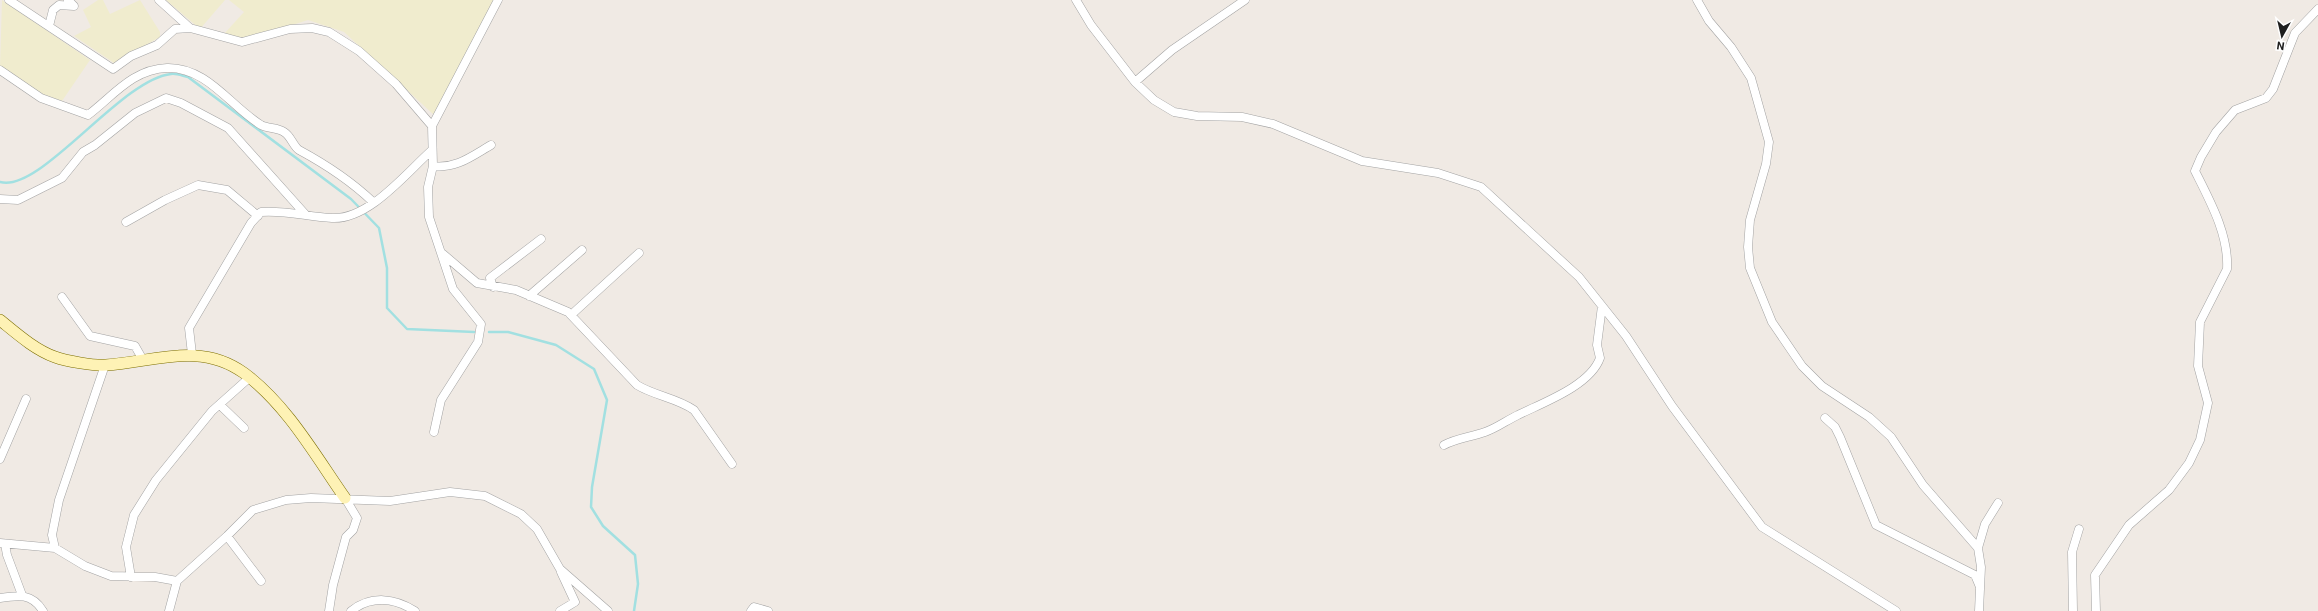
<svg xmlns="http://www.w3.org/2000/svg" width="2318" height="611" viewBox="0 0 2318 611" font-family="Roboto,sans-serif">
<style>
.farmland{fill:#f0ecce}
.lines{fill:none;stroke-linecap:round;stroke-linejoin:round}
.stream{stroke:#a2e0e1;stroke-width:2.5}
.street-casing{stroke:#a3a3a3;stroke-width:9}
.secondary-casing{stroke:#7c6e00;stroke-width:12}
.street{stroke:#fff;stroke-width:8}
.secondary{stroke:#fef2b5;stroke-width:11}
</style>
<rect width="100%" height="100%" fill="#f0eae4"/>
<path class="farmland" d="M2,0L90,60L62,101L37,92L0,67Z
M98,0H103L110,14L140,0L160,32V37L114,63L74,36L91,27L83,10Z
M166,0H225L200,29Z
M229,0H494L434,115L344,32L308,20L244,40L224,34L244,12Z"/>
<g class="lines">
<path class="stream" d="M0,182C40,194 121,79 171,74C176,73 183,76 188,77L351,199L379,228L387,268V308L407,329L474,332
M489,332H508L556,345L594,369L607,400L592,487L591,507L603,526L635,555L638,584L634,611"/>
<defs>
<path id="street" d="M9,0L113,69L131,56L157,45L175,29L190,28L242,42L290,29L312,28L329,32L359,51L396,84L432,126L433,166L428,187L429,217L453,289L481,324L478,342L441,400L434,432
M159,0L190,28
M1076,0L1091,25L1135,82L1154,100L1174,112L1197,116L1242,117L1273,124L1362,161L1438,173L1481,187L1579,277L1626,336L1672,406L1762,527L1896,611
M1697,0L1709,21L1731,47L1751,78L1769,142L1766,164L1750,220L1748,247L1750,268L1772,322L1802,366L1822,386L1869,417L1891,437L1923,485L1978,548L1981,567L1979,611
M49,26L53,10L59,5L74,6L68,0
M0,70L41,98L88,115C113,96 133,69 167,68C207,67 230,106 261,125C268,129 277,127 284,132C291,136 293,146 299,150C325,164 352,182 373,202
M1135,82L1172,50L1245,0
M432,126L498,0
M433,166C456,169 472,156 491,145
M0,199L18,200L62,178L83,152L95,145L135,113L166,98L181,103L228,128L305,214
M126,222L165,200L198,185L227,190L258,216
M443,254L477,283L516,290L568,312L637,385C655,396 677,398 694,410L732,464
M493,287L490,278L541,239
M529,296L582,250
M62,297L90,336L135,346L143,360
M571,315L639,253
M192,354L189,328L251,223L261,212C286,210 308,217 332,218C369,220 406,173 432,150
M220,405L244,428
M1825,418L1835,427L1840,437L1876,525L1975,575L1980,587
M1444,445C1457,438 1471,437 1485,432C1497,428 1507,420 1518,415C1542,403 1590,386 1600,358L1597,345L1602,306
M0,459L26,399
M227,536L261,581
M0,543L55,548L85,566L111,576L155,577L177,581
M5,544L7,555L22,595
M55,548L52,535L59,500L105,365
M1978,548L1985,524L1998,503
M131,577L126,547L134,515L156,480L212,411L249,378
M0,598C18,595 32,593 43,611
M169,611L177,581L227,536L253,510L286,500L311,498L390,501L450,492L485,496L521,514L537,529L560,569L608,611
M329,611L333,585L346,537L353,530L357,518L345,498
M351,611C371,595 395,598 415,611
M560,611L575,602L561,572
M751,611L754,607L768,611
M2073,611L2072,552L2079,529
M2096,611L2095,575L2129,525L2169,490L2189,463L2200,440L2208,403L2198,366L2200,322L2227,269C2229,235 2210,201 2195,171L2201,157L2216,132L2235,110L2266,98L2273,89L2295,33L2318,9"/>
<path id="secondary" d="M0,320C16,333 35,350 55,357C66,361 94,366 106,365C154,362 200,341 244,373C287,405 315,455 345,498"/>
</defs>
<use href="#street" class="street-casing"/>
<use href="#secondary" class="secondary-casing"/>
<use href="#street" class="street"/>
<use href="#secondary" class="secondary"/>
</g>
<g transform="translate(2282 36) rotate(188)" stroke="#ffffff" stroke-width="3" paint-order="stroke">
<path d="M0-3L7 15L0 10L-7 15Z" fill="#1f1f1f"/>
<text y="-6" font-size="11" font-weight="bold" text-anchor="middle" fill="#1f1f1f">N</text>
</g>
</svg>
